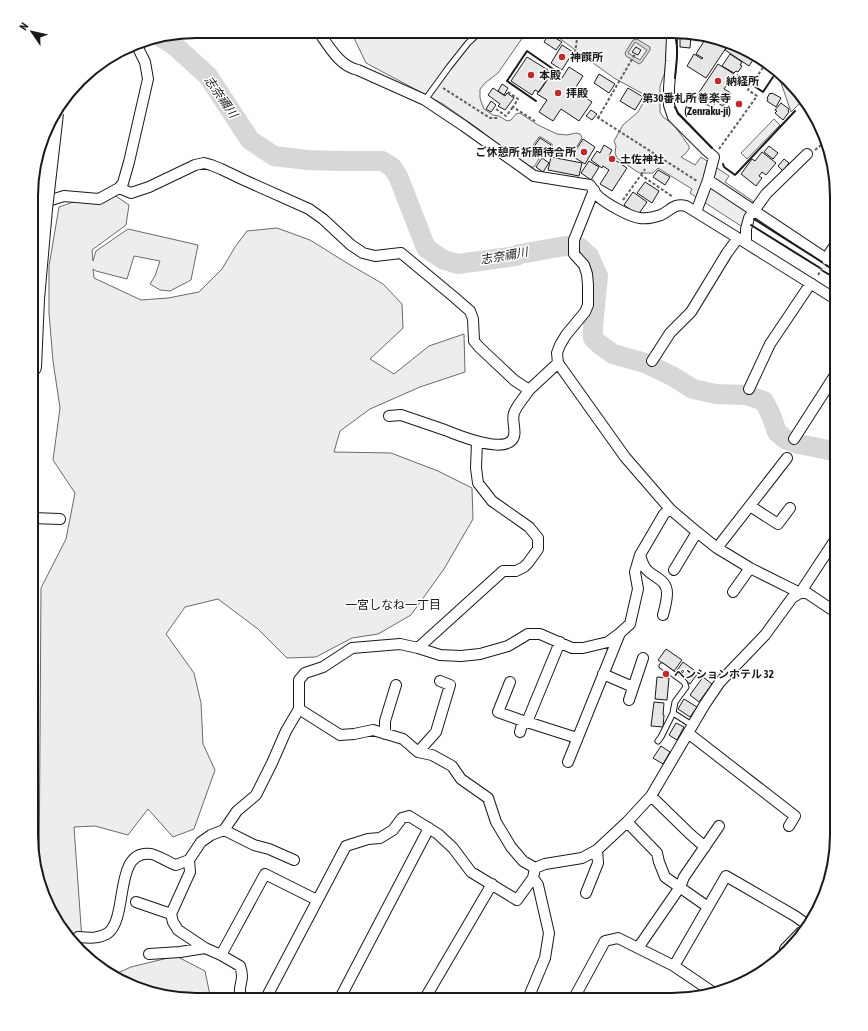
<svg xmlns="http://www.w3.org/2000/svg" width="868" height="1031" viewBox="0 0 868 1031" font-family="'Asap Condensed','Noto Sans JP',sans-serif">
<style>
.built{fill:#ededed;stroke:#6a6a6a}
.water{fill:#d7d7d7;stroke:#6a6a6a;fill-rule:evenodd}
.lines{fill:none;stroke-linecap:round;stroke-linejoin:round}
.river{stroke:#d7d7d7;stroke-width:20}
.building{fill:#e6e6e6;stroke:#1a1a1a}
.street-tunnel{stroke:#ddd;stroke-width:10;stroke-dasharray:10 5;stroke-linecap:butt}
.lane-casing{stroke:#1a1a1a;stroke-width:7}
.street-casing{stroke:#1a1a1a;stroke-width:12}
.highway-casing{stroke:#1a1a1a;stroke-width:20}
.path{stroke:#5f5f5f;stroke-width:2;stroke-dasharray:3 2;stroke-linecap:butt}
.lane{stroke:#fff;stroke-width:5}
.street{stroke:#fff;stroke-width:10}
.highway{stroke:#fff;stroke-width:18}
.highway-bridge-casing{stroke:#1a1a1a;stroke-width:20;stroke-linecap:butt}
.highway-bridge{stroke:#fff;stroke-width:18}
.wall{stroke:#1a1a1a;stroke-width:2}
.poi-dot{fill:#c62828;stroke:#fff;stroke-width:1.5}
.labels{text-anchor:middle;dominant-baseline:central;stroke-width:3;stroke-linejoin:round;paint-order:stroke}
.poi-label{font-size:11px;font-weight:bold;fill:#1a1a1a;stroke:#fff;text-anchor:start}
.water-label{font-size:12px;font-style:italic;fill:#1a1a1a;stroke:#fff}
.neighbourhood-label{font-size:12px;fill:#1a1a1a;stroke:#fff}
.rim{fill:none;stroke:#1a1a1a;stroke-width:2}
</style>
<rect width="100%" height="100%" fill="#fff"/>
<path class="built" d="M348,31L539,32L526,35L523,37L498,73L485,83L480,89V98L482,104L484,109L493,115L499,116L507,121L511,120L516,114L520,113L538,125L557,134L567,135L576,133L580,134L582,137L581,140L571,155L568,157H563L555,155L552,152V144L541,137H539L532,147L531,151L538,156L539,159L534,167H531L509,154L480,130L443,104L366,63L354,38Z
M551,32H665L667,36L665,72L660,86V112L663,117L674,125L689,146V149L686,153L681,157L695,165L701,157L729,176L725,182L760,206L749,224L741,226L690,193L692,189L658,168L653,173H640L636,171L617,158L615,153L616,146L614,141L623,125L638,112L646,98L645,95L614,78L582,55Z
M778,74L804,102L799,104L791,112Z
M774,119L780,125L747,159L741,153Z
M107,190L129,205L126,225L92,250L93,261L96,251L128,229L198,245L191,280L170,291L160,290L150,284L155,276L160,261L134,256L127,279L96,271L93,269L94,278L141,300L168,298L199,292L222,269L235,247L247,231L277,228L310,240L347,263L383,284L402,304L403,328L370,359L394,374L429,346L464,334L465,372L420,387L370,409L340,431L334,452L391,453L438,471L472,488L473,519L444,569L411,615L378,634L352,638L316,657L287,658L258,629L218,599L185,607L166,634L194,673L201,703L203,744L215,770L194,829L173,837L148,809L128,835L95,826L74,827L83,954L79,951L53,917L39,884L41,588L66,539L75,493L53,460L60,408L53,361L49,313V266L59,207Z
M176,956L205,971L211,1000H185L114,978L111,976L131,967Z"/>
<path class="water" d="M637,39L650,47V50L642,62L639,64L626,56L625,53L633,40ZM635,42L647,50L640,60L628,53Z"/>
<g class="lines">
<path class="river" d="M161,37L175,46L208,76L250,140L274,156L307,160L342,161H382L392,167L398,176L426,248L444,260L458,264L465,263L516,256L520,254L565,246L579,247L589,256L598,276L593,326V338L599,344L613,354L645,363L672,376L693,389L716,394L746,395L764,401L771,415L777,432L785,439L799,444L833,451L837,453"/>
</g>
<path class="building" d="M549,34L562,42L556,50L544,42Z
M680,35L691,36L690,48L680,47Z
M706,38L713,42L714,40L716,41L726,48L706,78L687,66L694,54L702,59L703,58L696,54Z
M562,45L573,52L562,70L551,63Z
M728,45L759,57L756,62L753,60L749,66L725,50Z
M636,47L641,50L638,55L632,52Z
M730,54L742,62L740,65L742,66L738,72L736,71L734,73L722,66Z
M527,57L548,70L545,73L550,76L539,92L535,90L532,95L511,81Z
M718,64L734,74L724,89L731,93L723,106L716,102L712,108L696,97Z
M569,67L583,76L574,90L592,102L579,121L561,109L553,121L539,112L547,100L537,94L551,74L560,81Z
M599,74L615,84L609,93L594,83Z
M502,84L508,88L504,95L498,91Z
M493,88L505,96L507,93L514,98L505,110L498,106L500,104L488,95Z
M628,88L643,97L635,110L620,101Z
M770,93L771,94L772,93L781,98L776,107L767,101L768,99L767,98Z
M491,101L496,105L491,112L486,109Z
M781,103L789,109L788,111L789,112L783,120L775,113L777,111L775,110Z
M591,110L597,114L592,120L586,116Z
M540,138L551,145L544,155L533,148Z
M583,139L595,147L585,164L572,156Z
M604,145L612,150L609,156L627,168L612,191L600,184L609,170L603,166L602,168L591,160L597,151L600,153Z
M769,146L778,153L773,159L764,152Z
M762,152L776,163L766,175L762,172L759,176L762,178L756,186L741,174L752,159L755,161Z
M551,157L582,163L579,176L548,170Z
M542,158L549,163L543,172L536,167Z
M784,159L789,163L783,171L778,166Z
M589,161L599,167L591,180L581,173Z
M658,170L670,177L665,185L653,177Z
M645,182L659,191L652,203L637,193Z
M633,192L647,202L638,215L624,205Z
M666,649L682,660L674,671L658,660Z
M683,662L698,673L690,684L675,673Z
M657,677L669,678L667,700L655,699Z
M703,677L712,684L699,702L690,695Z
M684,699L697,707L690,717L678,709Z
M654,702L664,703L663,715H664L663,727L651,726Z
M676,723L684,727L677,740L669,735Z
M661,746L670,752L663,764L653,758Z"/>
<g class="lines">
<path class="street-tunnel" d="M67,936L78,937"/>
<defs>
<path id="lane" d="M425,100L449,67L468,43L480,32
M673,713L692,725
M658,741L661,737L673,713L675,702L686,687L685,684L684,682L662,666"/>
<path id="street" d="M318,31C329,46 339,66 358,70L425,100L464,126L534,176L590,185C593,189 595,194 599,197C607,204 630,217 640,218C646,219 655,217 661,215C671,210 674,203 686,206L746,243L837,300
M671,32L672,36L671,61L669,88V105L673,117L706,150L714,157L708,180L696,212
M708,180L837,266
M119,188L131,193L149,187L195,165L204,163L211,165L221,169L244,180L309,209L323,219L351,245L363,253L375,256L401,253L454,297L470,311L473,319L474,341L479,347L514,380L529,390L558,363
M594,190L574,240V254L584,265L587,274L588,285V305L585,312L566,335L560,345L557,353L558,363L625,457L670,509L697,532L717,548L750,568L800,593H807L837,613
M32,206L64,196L99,199L119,188L123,183L129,162L148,79L145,62L136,44
M746,243V229L749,218L754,211L766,194L807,154
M826,259L837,242
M652,361L670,333L691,312L727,253L738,238
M749,389L770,344L809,286L812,284
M389,416L401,415C416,420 430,425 445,430C457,435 502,453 512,440C518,433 511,422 514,413C517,405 524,398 529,390
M794,439L837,372
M750,506L778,524L790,508
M32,518L60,519
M717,548L787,458
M640,555C642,561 643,566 647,570C655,578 667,580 667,593C667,600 665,608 663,615
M674,570L697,532
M733,592L750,568
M418,648L503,571H516L524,567L528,563L538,549V538L529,527L492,501L478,483L476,468L477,442
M603,674L633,687
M510,682L498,712L523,721L527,722L577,738
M629,700L643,658
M299,709L340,735L354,734L373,730L403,739L418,752L432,755L452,766L461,779L488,798L496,822L511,847L523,861L535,868
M527,722L560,642
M520,732L523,721
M688,733L795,816L789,826
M385,734V721L396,685
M418,752L436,732L450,685L440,681
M568,762L620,633
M651,796L690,834L705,847
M627,822L657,853L659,862L665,877L708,907
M224,830L254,845L269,849L294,860
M189,860L190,872L171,914L173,922L178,930L205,948L221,955L240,966C241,969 242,973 242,976C242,986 236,990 244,1000
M586,893L598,863L597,850
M136,902L171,914
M78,937C89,938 99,939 108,933C129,917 113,849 151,854C155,854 170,863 176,865L189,860L201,842L211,835L224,830L237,811L256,795L272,763L286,731L299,709V680L305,673L323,667L352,648L400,644L418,648L440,655L461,656L480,654L508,646L528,634H540L572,648H583L608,642L620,633L630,624L638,589L635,572L640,555L664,514L670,509
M638,948L680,887L684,877L719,826
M785,949L808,925
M149,954L180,952L205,948
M221,955L265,874L317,900
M674,966L726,876L795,916L809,926
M265,1000L346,846L368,839L380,838L393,830L402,818L409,816L438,834L453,848L471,872L517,900L533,878L535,868L545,864L582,858L597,850L627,822L651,796L705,704L720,682L765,635L792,598L800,593L837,537
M339,1000L429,828
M424,1000L492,884
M526,1000L530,994L545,958L549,933L538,885L533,878
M573,1000L605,941L618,938L674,966L711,991"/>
<path id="highway" d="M32,367L35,299"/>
</defs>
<use href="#lane" class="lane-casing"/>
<use href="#street" class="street-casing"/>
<use href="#highway" class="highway-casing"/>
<path class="path" d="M575,53L578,32
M443,88L490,118H499
M508,92L518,99L513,107L535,121
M496,109L506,116L513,107
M597,117L697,181
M598,118L635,54
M719,149L757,96L748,90L766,63V62
M815,150L820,146L826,140
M641,175L645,169
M623,200L641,175L673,197
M818,275L823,267"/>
<use href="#lane" class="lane"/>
<use href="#street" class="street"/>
<use href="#highway" class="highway"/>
<defs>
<path id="highway-bridge" d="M35,299L43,209L54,113"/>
</defs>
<use href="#highway-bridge" class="highway-bridge-casing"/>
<use href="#highway-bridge" class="highway-bridge"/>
<path class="wall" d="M738,75L749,82
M675,78C676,65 679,52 676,40
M754,86L763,92L773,77
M536,101L507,81L527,51L556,71
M675,107L678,113L712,148
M723,164L724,167L735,175
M736,174L795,111
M754,219L822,262
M751,225L820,268
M826,265L837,272
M823,271L837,279"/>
</g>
<g class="poi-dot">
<circle cx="562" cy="57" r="4"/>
<circle cx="531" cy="75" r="4"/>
<circle cx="718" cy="81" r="4"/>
<circle cx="558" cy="93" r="4"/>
<circle cx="739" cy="104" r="4"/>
<circle cx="584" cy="152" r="4"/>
<circle cx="612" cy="159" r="4"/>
<circle cx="666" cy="674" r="4"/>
</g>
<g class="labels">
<g class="poi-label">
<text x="570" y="57">神饌所</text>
<text x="539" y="75">本殿</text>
<text x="726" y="81">納経所</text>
<text x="566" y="93">拝殿</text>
<text x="731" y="98" text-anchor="end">第30番札所 善楽寺<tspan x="731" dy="13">(Zenraku-ji)</tspan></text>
<text x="576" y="152" text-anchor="end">ご休憩所 祈願待合所</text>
<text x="620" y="159">土佐神社</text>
<text x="674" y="674">ペンションホテル 32</text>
</g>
<g class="water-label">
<text transform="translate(221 97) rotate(55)">志奈禰川</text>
<text transform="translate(504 256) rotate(-10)">志奈禰川</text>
</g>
<g class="neighbourhood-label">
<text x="393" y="605">一宮しなね一丁目</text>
</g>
</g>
<path d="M0 0H868V1031H0ZM196 38H672A158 158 0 0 1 830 196V835A158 158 0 0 1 672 993H196A158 158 0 0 1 38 835V196A158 158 0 0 1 196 38Z" fill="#fff" fill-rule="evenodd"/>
<path class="rim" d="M196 38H672A158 158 0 0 1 830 196V835A158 158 0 0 1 672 993H196A158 158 0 0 1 38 835V196A158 158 0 0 1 196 38Z"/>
<g transform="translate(32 32) rotate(304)" stroke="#ffffff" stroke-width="3" paint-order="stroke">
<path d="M0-3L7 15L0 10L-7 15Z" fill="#1a1a1a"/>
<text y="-6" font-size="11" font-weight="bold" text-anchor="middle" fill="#1a1a1a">N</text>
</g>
</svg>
